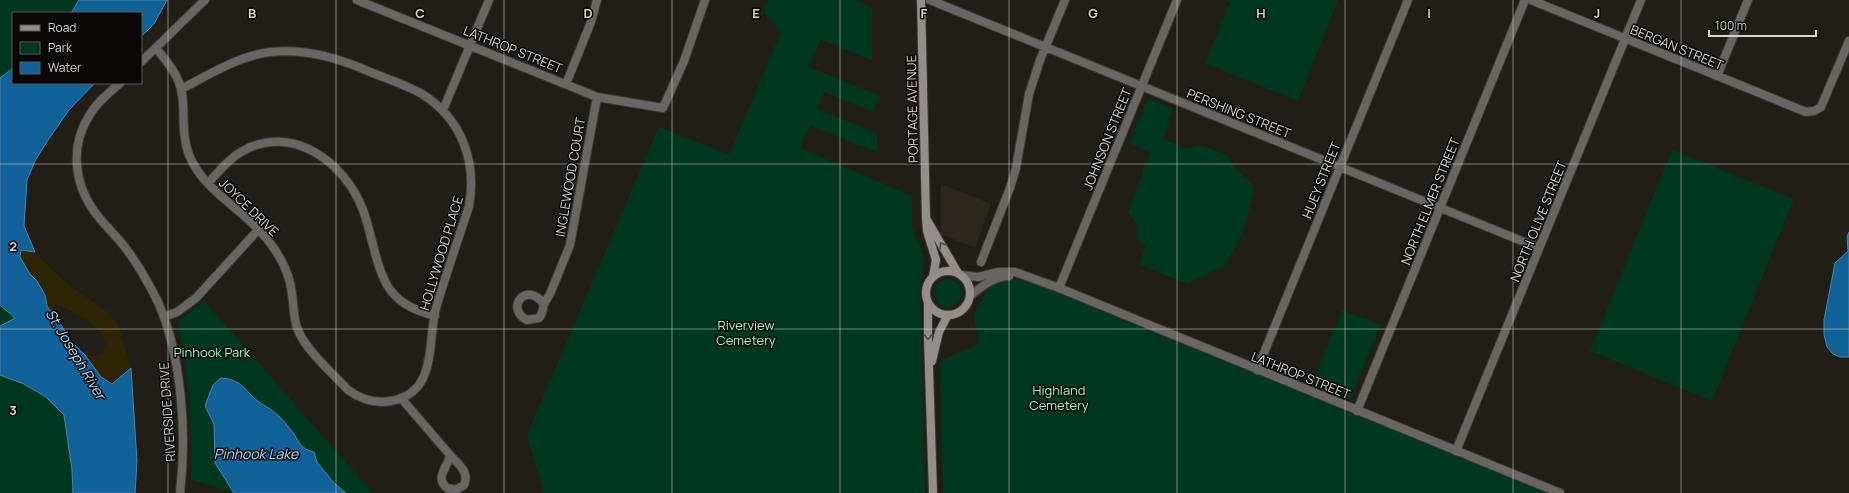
<svg xmlns="http://www.w3.org/2000/svg" width="1849" height="493" viewBox="0 0 1849 493" font-family="Manrope,sans-serif">
<style>
.built{fill:#2c271c}
.green{fill:#003720}
.sand{fill:#2d2504}
.water{fill:#116299;stroke:#4c84aa}
.lines{fill:none;stroke-linecap:round;stroke-linejoin:round}
.minor-casing{stroke:#3e3b35;stroke-width:10}
.tertiary-casing{stroke:#3e3b35;stroke-width:10}
.secondary-casing{stroke:#3e3b35;stroke-width:10}
.minor{stroke:#686563;stroke-width:8}
.tertiary{stroke:#686563;stroke-width:8}
.secondary{stroke:#938e8b;stroke-width:8}
.oneway{stroke:#4e4b48}
.grid{fill:none;stroke:#d6d3d0;stroke-width:1;stroke-opacity:0.55}
.labels{text-anchor:middle;dominant-baseline:central;stroke-width:3;stroke-linejoin:round;paint-order:stroke}
.street-label{font-size:13px;fill:#d6d3d0;stroke:#090806}
.park-label{font-size:13px;fill:#9dfbc8;stroke:#090806}
.water-label{font-size:14px;font-style:italic;fill:#b8dcfc;stroke:#090806}
.grid-label{font-size:13px;text-anchor:middle;font-weight:bold;fill:#d6d3d0;stroke:#090806;stroke-width:3;stroke-linejoin:round;paint-order:stroke}
</style>
<rect width="100%" height="100%" fill="#211e18"/>
<path class="built" d="M941,184L991,204L975,248L941,234Z"/>
<path class="green" d="M0,0H79L71,13H13V68L0,78Z
M768,0H858L872,9V60L821,40L809,67L880,96L873,112L824,92L817,109L877,133V152L810,126L800,148L912,196V228L925,258L920,290L925,493H544L527,435L659,127L729,155L781,32L763,12Z
M1226,0H1338L1298,101L1205,63L1230,2Z
M1148,98L1173,109L1163,139L1187,149L1201,145L1227,155L1234,167L1255,187L1243,233L1225,265L1187,284L1139,264L1146,246L1138,242L1137,225L1128,212L1150,152L1129,143Z
M1672,150L1794,199L1712,401L1590,351Z
M1016,279L1030,282L1548,493H943L940,363L944,359L976,345L979,341C980,332 973,325 974,316C976,306 988,296 986,286L1002,280Z
M934 293a14 14 0 1 1 28 0a14 14 0 1 1-28 0Z
M204,301L373,493H346L334,483L317,462L314,453C298,448 300,441 291,430C286,424 281,417 275,412C270,408 264,406 259,402C244,391 243,380 221,378L213,385L205,406L214,424L215,463L234,493L191,479C192,426 190,377 178,325V321Z
M0,305L16,318L0,326Z
M1342,310L1381,325L1350,399L1312,384Z
M0,375L24,384L46,397L65,415L72,470L73,493H0Z"/>
<path class="sand" d="M21,250L35,252L52,270L72,287L110,314L119,327L131,368L112,384L101,377L85,355C93,356 100,358 104,349C112,331 72,312 60,305L56,304L53,307L58,320C55,315 49,310 47,305C43,297 42,289 37,282C30,271 20,263 21,250Z"/>
<path class="water" d="M79,0H167L154,24L141,37V13H71Z
M13,68V83H95L69,110L48,140L35,161L27,180L24,226L35,252L21,250L20,257L30,274L37,281L45,295L47,306L58,320L71,341L85,355L101,377L112,384L131,368L137,461L135,493H73L72,470L64,415L46,397L24,384L0,375V326L15,318L0,305V78Z
M1849,232V357H1840L1833,354L1827,347L1824,335V320L1835,263L1848,251L1847,237Z
M221,378C244,380 244,391 259,402C264,406 270,408 274,412C281,417 286,424 291,430C300,441 298,448 314,452L317,462L334,483L346,493H234L215,463L214,424L205,406L213,385Z"/>
<g class="lines">
<defs>
<path id="minor" d="M357,0L597,97L663,108L684,61L705,0
M930,0L1539,248
M1531,0L1806,112L1814,111L1821,107L1849,41
M156,48C164,58 173,68 178,80C188,102 179,129 189,155C204,192 244,209 267,239C280,255 290,274 292,294C294,306 293,319 298,330C305,349 334,375 348,390C362,400 375,404 391,401C438,393 427,342 436,308C446,274 458,240 469,206C477,162 462,119 422,94C408,86 391,80 375,74C341,59 308,48 270,52C238,56 209,75 181,89
M1717,76L1748,0
M566,84L591,22L597,0
M443,110L489,0
M208,183C218,173 228,159 241,152C291,122 345,162 363,210C372,234 376,271 391,291C402,305 417,311 435,316
M981,262L1010,188L1016,168L1029,94L1040,60L1065,0
M544,304C525,280 505,309 527,320L539,318L542,313L544,304L550,294L570,245L597,97
M164,317L177,312L196,298L258,230
M1257,370L1408,0
M401,398L450,455
M1357,411L1525,0
M450,455C458,464 470,472 464,485L456,490L447,488C434,477 448,468 450,455Z"/>
<path id="tertiary" d="M141,62L205,0
M120,83C109,93 96,103 89,116C70,146 74,183 94,211C103,224 117,236 127,250C139,266 149,284 158,302C182,357 187,434 180,493
M962,275L978,277L998,272H1015L1059,288L1560,493
M1059,288L1177,0
M970,296C982,286 993,277 1009,276
M1456,451L1641,0"/>
<path id="secondary" d="M921,0L926,218L927,231L936,260L933,276
M927,220L958,273
M926 293a22 22 0 1 1 44 0a22 22 0 1 1-44 0Z
M928,304V338L933,493
M932,361L939,332L948,315"/>
</defs>
<use href="#minor" class="minor-casing"/>
<use href="#tertiary" class="tertiary-casing"/>
<use href="#secondary" class="secondary-casing"/>
<use href="#minor" class="minor"/>
<use href="#tertiary" class="tertiary"/>
<use href="#secondary" class="secondary"/>
</g>
<defs><path id="oneway-chevron" d="M-2-3.5L2.5 0L-2 3.5" fill="none" stroke-width="1.6" stroke-linecap="round" stroke-linejoin="round"/></defs>
<g class="oneway">
<use href="#oneway-chevron" transform="translate(942 245) rotate(-122)"/>
<use href="#oneway-chevron" transform="translate(928 337) rotate(89)"/>
</g>
<path class="grid" d="M168,0V493M336,0V493M504,0V493M672,0V493M840,0V493M1009,0V493M1177,0V493M1345,0V493M1513,0V493M1681,0V493M0,164H1849M0,329H1849"/>
<g class="labels">
<g class="street-label">
<text transform="translate(1677 47) rotate(22)">BERGAN STREET</text>
<text transform="translate(513 49) rotate(22)">LATHROP STREET</text>
<text transform="translate(912 109) rotate(-91)">PORTAGE AVENUE</text>
<text transform="translate(1239 113) rotate(22)">PERSHING STREET</text>
<text transform="translate(1107 139) rotate(-68)">JOHNSON STREET</text>
<text transform="translate(570 177) rotate(-80)">INGLEWOOD COURT</text>
<text transform="translate(1321 180) rotate(-68)">HUEY STREET</text>
<text transform="translate(1430 201) rotate(-68)">NORTH ELMER STREET</text>
<text transform="translate(249 207) rotate(44)">JOYCE DRIVE</text>
<text transform="translate(1538 221) rotate(-68)">NORTH OLIVE STREET</text>
<text transform="translate(441 253) rotate(-73)">HOLLYWOOD PLACE</text>
<text transform="translate(1301 375) rotate(22)">LATHROP STREET</text>
<text transform="translate(167 412) rotate(-94)">RIVERSIDE DRIVE</text>
</g>
<g class="park-label">
<text x="746" y="325">Riverview<tspan x="746" dy="15">Cemetery</tspan></text>
<text x="212" y="352">Pinhook Park</text>
<text x="1059" y="390">Highland<tspan x="1059" dy="15">Cemetery</tspan></text>
</g>
<g class="water-label">
<text transform="translate(76 354) rotate(59)">St. Joseph River</text>
<text x="256" y="453">Pinhook Lake</text>
</g>
</g>
<g class="grid-label">
<text x="252" y="18">B</text>
<text x="420" y="18">C</text>
<text x="588" y="18">D</text>
<text x="756" y="18">E</text>
<text x="924" y="18">F</text>
<text x="1093" y="18">G</text>
<text x="1261" y="18">H</text>
<text x="1429" y="18">I</text>
<text x="1597" y="18">J</text>
<text x="13" y="251">2</text>
<text x="13" y="415">3</text>
</g>
<rect x="12" y="12" width="130" height="72" fill="#090806" stroke="#5b5957"/>
<rect x="20" y="25" width="20" height="6" fill="#938e8b" stroke="#5b5957"/>
<text x="48" y="32" font-size="12" fill="#d6d3d0">Road</text>
<rect x="20" y="42" width="20" height="12" fill="#003720" stroke="#5b5957"/>
<text x="48" y="52" font-size="12" fill="#d6d3d0">Park</text>
<rect x="20" y="62" width="20" height="12" fill="#116299" stroke="#5b5957"/>
<text x="48" y="72" font-size="12" fill="#d6d3d0">Water</text>
<path d="M1709 30v6h107v-6" fill="none" stroke="#d6d3d0" stroke-width="2"/>
<text x="1715" y="30" font-size="12" fill="#d6d3d0" stroke="#090806" stroke-width="3" paint-order="stroke">100 m</text>
</svg>
